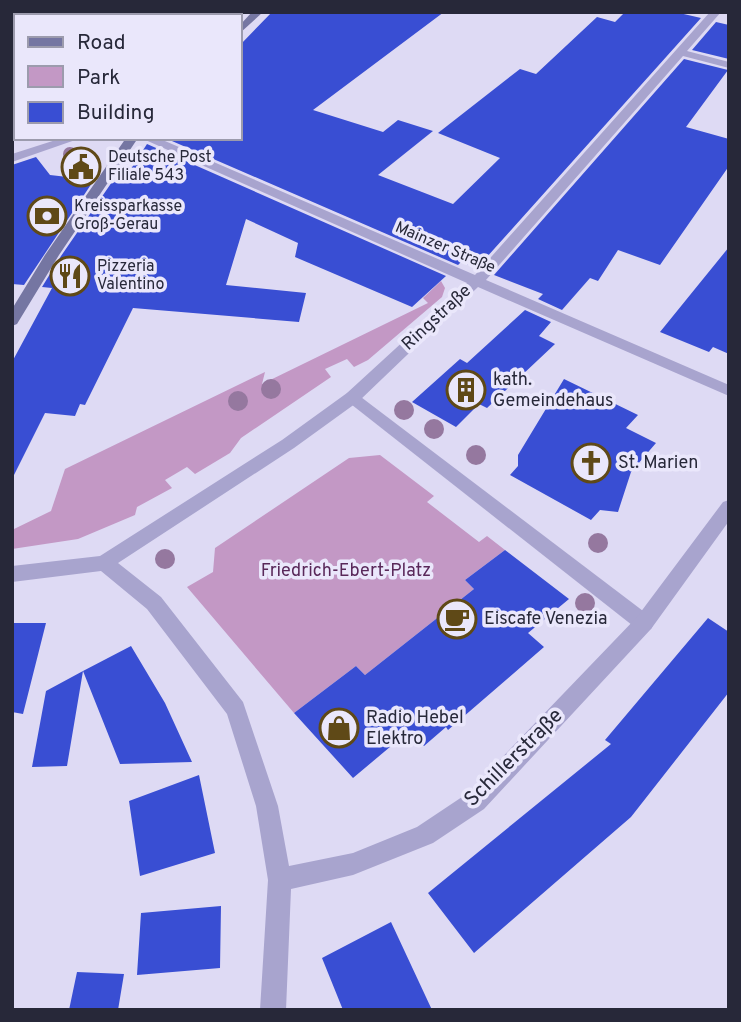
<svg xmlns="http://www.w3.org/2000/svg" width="741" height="1022" viewBox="0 0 741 1022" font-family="Overpass,sans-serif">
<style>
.green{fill:#c398c5}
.building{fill:#394ed3}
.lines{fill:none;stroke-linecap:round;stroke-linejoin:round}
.lane{fill:#a8a4ce;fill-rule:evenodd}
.street{fill:#a8a4ce;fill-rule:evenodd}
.secondary{fill:#7576a2;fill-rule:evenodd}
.tree{fill:#95789f}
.labels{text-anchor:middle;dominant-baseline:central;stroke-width:7;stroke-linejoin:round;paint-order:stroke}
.far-poi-label{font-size:16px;fill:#272839;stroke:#eae7fb;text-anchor:start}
.far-street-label{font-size:16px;fill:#272839;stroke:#eae7fb}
.street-label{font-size:18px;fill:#272839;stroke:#eae7fb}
.poi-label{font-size:18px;fill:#272839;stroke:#eae7fb;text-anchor:start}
.park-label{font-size:18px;fill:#59285a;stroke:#eae7fb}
.near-street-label{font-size:21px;fill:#272839;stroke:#eae7fb}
</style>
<rect width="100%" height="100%" fill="#dedaf4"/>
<path class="green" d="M441,281L445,288L442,297L368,360L354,367L347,359L325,369L331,377L241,438L230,453L195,474L187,467L165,480L172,488L137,507L135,515L78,539L12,549V530L51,511L65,469L265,372L262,384L428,303L423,298Z
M380,455L434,496L427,502L479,542L487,536L505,550L465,580L474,589L365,675L356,666L294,713L187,587L213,572L215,548L349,458Z"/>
<path class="building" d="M272,12H444L313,110L383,132L398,120L433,131L378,175L453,204L500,158L438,133L520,69L536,74L597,17L615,22L625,12H675L701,18L477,268L461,262L458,265L165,138H240V45Z
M716,22L729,25V59L692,50Z
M684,59L728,70L686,127L729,139V166L660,265L618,250L598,281L590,278L562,310L538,299L543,294L494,275Z
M147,144L446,276L412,307L295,257L298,243L246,219L226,285L306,293L299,322L133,308L85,405L80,404L75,416L45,413L12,479V362L52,288L42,287L61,256L112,182L122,183Z
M36,157L50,175L94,180L24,285L12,284V165Z
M729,247V354L713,347L709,352L660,332Z
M525,310L551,322L539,336L555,344L487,408L479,404L456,427L412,402L460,359L467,363Z
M564,379L638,415L626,428L656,443L631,472L618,512L600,510L591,520L510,475L518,466V455Z
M505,550L569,599L528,633L544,647L448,730L446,727L424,746L409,731L353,778L294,713L356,666L365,675L474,589L465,580Z
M708,618L729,632V692L631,817L474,953L428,893L611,744L605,740Z
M12,623H46L23,714L12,712Z
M131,646L165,703L192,762L120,764L83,671Z
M83,671L67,766L32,767L46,691Z
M199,775L215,853L140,876L129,801Z
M221,906L220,968L137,975L141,913Z
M391,922L432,1010H343L322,958Z
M77,972L124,974L118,1010H69Z"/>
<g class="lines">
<path class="lane" d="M353,391L651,617L654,623L651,629L644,631L637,629L347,401L345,397L347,393Z"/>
<path class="street" d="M710,12H721L687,51L729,62V68L683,56L486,280L729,385V396L478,287L359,401L294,448L118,563L161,597L243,702L278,806L289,866L353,853L417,827L468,793L637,617L723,502L729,500V521L651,629L484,809L433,843L353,875L291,889L286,1010H260L268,880L256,806L227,714L147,609L101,571L12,582V566L100,556L282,440L347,393L467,283L141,138H158L475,275Z
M12,47L16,48V55L12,54Z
M62,138H81L12,162V154Z"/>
<path class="secondary" d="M252,12H263L240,33V25Z
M126,138H138L59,255L17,324L12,326V309L45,255Z"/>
</g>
<g class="tree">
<circle cx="70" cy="154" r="7"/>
<circle cx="271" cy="389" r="10"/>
<circle cx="238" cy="401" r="10"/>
<circle cx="404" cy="410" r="10"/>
<circle cx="434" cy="429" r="10"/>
<circle cx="476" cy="455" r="10"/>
<circle cx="598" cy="543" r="10"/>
<circle cx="165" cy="559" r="10"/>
<circle cx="585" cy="603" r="10"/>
</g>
<defs>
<symbol id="civic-ring" viewBox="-11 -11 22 22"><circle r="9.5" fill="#eae7fb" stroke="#5f4917" stroke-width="1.5"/><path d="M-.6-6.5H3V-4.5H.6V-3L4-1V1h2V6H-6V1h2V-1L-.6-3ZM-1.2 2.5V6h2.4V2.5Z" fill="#5f4917"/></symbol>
<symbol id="bank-ring" viewBox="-11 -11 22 22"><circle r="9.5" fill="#eae7fb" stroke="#5f4917" stroke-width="1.5"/><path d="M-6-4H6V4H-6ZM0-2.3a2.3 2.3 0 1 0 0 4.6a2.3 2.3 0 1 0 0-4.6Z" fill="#5f4917"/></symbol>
<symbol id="restaurant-ring" viewBox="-11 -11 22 22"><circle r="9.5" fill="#eae7fb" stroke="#5f4917" stroke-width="1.5"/><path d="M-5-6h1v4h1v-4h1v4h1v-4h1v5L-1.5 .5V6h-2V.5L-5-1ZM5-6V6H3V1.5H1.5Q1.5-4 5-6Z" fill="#5f4917"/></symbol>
<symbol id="building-ring" viewBox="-11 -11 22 22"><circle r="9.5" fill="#eae7fb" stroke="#5f4917" stroke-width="1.5"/><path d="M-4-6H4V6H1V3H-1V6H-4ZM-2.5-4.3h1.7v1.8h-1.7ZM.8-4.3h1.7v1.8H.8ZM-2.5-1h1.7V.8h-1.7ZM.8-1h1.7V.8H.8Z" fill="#5f4917"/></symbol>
<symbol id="church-ring" viewBox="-11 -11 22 22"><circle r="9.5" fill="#eae7fb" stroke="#5f4917" stroke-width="1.5"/><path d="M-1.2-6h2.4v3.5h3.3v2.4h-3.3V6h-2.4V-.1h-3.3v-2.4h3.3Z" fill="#5f4917"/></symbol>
<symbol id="cafe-ring" viewBox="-11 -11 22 22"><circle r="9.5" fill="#eae7fb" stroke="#5f4917" stroke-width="1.5"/><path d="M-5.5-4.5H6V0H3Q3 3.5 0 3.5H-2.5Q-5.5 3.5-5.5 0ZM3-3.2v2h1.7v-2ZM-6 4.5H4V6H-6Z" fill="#5f4917"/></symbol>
<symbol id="shop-ring" viewBox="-11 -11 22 22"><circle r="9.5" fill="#eae7fb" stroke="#5f4917" stroke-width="1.5"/><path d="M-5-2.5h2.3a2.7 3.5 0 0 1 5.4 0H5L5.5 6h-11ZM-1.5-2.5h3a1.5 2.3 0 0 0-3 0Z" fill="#5f4917"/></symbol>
</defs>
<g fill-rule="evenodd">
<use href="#civic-ring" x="59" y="145" width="44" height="44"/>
<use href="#bank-ring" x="25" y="194" width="44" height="44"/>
<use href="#restaurant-ring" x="48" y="254" width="44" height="44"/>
<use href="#building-ring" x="444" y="368" width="44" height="44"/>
<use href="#church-ring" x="569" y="441" width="44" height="44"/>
<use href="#cafe-ring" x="435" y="597" width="44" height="44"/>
<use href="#shop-ring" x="317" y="706" width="44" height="44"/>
</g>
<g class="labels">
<g class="far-poi-label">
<text x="108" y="158">Deutsche Post<tspan x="108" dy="18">Filiale 543</tspan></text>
<text x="74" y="207">Kreissparkasse<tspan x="74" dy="18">Groß-Gerau</tspan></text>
<text x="97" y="267">Pizzeria<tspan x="97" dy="18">Valentino</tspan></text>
</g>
<g class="far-street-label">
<text transform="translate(445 248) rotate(23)">Mainzer Straße</text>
</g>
<g class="street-label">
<text transform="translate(437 318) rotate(-43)">Ringstraße</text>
</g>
<g class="poi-label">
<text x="493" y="380">kath.<tspan x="493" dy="21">Gemeindehaus</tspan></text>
<text x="618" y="463">St. Marien</text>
<text x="484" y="619">Eiscafe Venezia</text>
<text x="366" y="718">Radio Hebel<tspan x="366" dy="21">Elektro</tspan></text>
</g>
<g class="park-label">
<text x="346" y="571">Friedrich-Ebert-Platz</text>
</g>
<g class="near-street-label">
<text transform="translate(514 758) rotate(-45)">Schillerstraße</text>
</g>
</g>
<rect width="741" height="1022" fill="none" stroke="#272839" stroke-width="28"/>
<rect x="14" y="14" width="228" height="126" fill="#eae7fb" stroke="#9c9bad" stroke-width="2"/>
<rect x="28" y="37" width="35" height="10" fill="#7576a2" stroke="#9c9bad" stroke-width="2"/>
<text x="77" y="49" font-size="21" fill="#272839">Road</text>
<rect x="28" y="66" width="35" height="21" fill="#c398c5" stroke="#9c9bad" stroke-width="2"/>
<text x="77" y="84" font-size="21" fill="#272839">Park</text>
<rect x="28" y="102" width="35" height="21" fill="#394ed3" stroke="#9c9bad" stroke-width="2"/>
<text x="77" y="119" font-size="21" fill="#272839">Building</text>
</svg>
